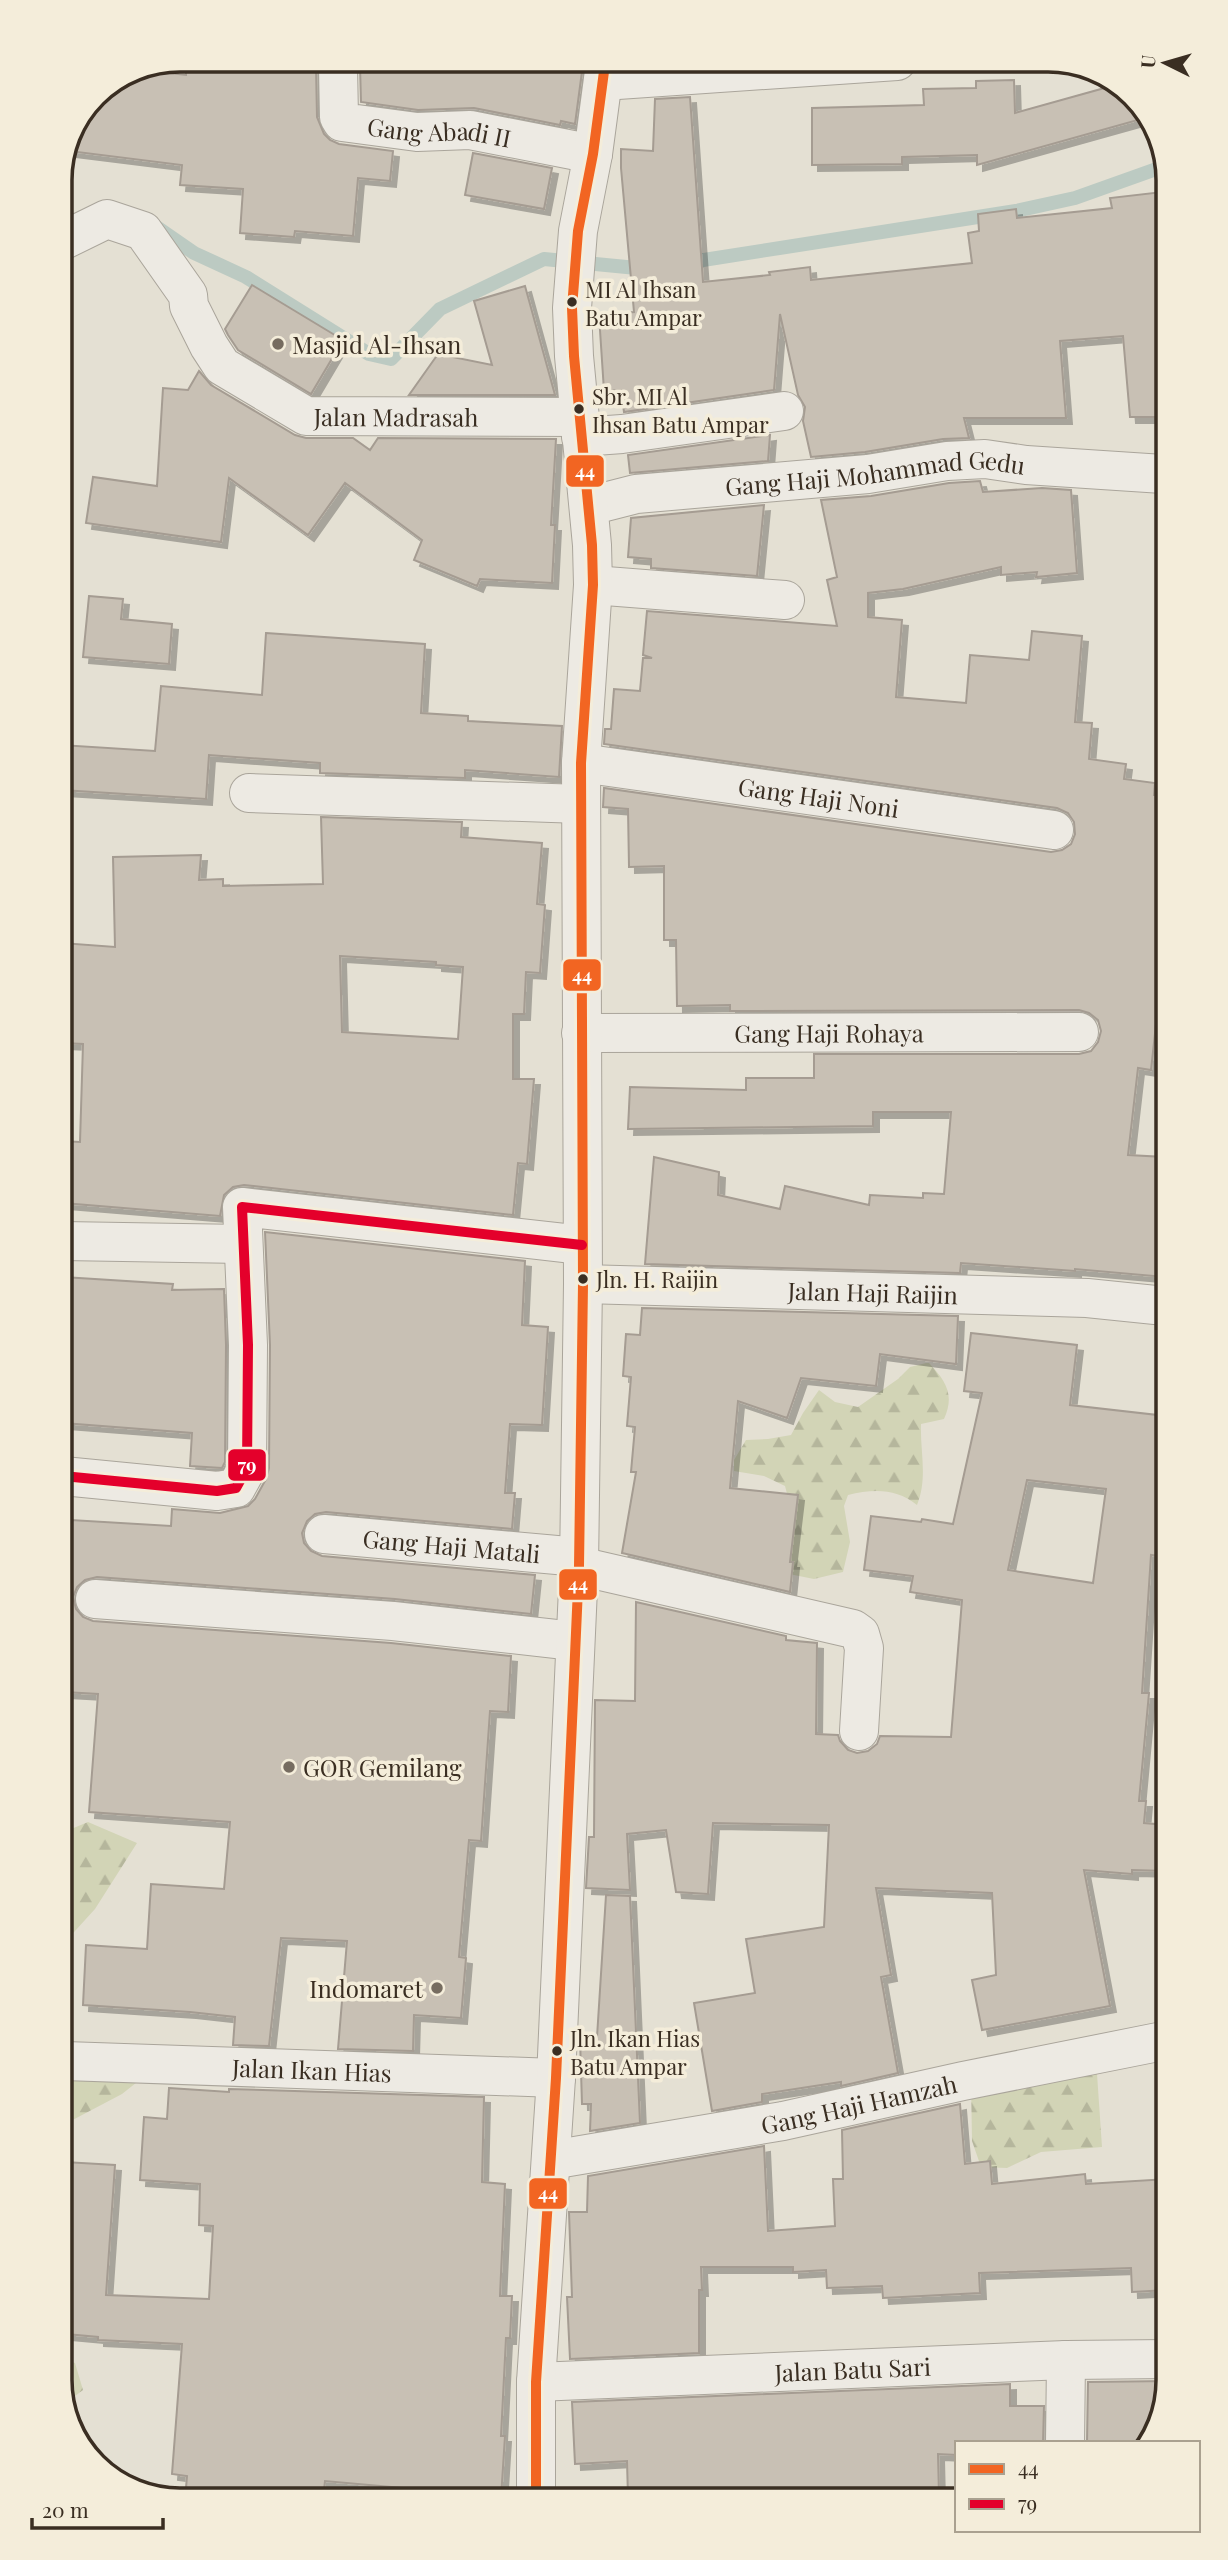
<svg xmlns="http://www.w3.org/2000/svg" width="1228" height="2560" viewBox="0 0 1228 2560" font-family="'Playfair Display',serif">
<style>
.forest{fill:url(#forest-firs)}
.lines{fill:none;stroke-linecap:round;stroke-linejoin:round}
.stream{stroke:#bccac2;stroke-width:14}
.building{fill:#c8c0b4;stroke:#a59c92;stroke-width:2;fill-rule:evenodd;filter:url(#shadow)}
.minor-casing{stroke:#aaa59b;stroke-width:40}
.tertiary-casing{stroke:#aaa59b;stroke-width:40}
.minor{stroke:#edeae3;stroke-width:38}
.tertiary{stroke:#edeae3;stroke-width:38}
.bus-1-casing{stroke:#f4edda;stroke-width:16}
.bus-2-casing{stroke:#f4edda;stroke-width:16}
.bus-1{stroke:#f26522;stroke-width:10}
.bus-2{stroke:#e4002b;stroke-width:10}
.bus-dot{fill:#3a2e22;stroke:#f4edda;stroke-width:2.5}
.poi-dot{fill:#766c60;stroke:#f4edda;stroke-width:2.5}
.labels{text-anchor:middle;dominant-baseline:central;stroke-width:7;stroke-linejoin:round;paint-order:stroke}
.bus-label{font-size:22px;fill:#3a2e22;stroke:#f4edda;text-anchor:start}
.street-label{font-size:24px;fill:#3a2e22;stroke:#f4edda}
.poi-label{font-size:24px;fill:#3a2e22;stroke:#f4edda;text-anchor:start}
.rim{fill:none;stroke:#3a2e22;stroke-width:3.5}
.line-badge{stroke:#f4edda;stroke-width:2.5}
.badge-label{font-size:19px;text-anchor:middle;font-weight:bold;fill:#fff}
</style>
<defs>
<pattern id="forest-firs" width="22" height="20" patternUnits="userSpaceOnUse" patternTransform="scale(1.75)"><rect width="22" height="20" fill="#d2d4b6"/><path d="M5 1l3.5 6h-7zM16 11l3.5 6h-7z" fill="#b5b69c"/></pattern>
<filter id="shadow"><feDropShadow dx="6" dy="6" stdDeviation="0" flood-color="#0004"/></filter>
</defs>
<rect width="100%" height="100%" fill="#e4e0d3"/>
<path class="forest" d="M926,1363H929C946,1381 955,1395 944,1419L921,1424C920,1452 928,1478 917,1505C896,1488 873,1489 848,1495L844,1506L850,1542L843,1572L814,1579L789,1574L791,1509L785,1486L764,1476L734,1471V1460L746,1440L768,1439L791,1435L803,1413L819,1390L835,1402L858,1407L898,1379L910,1367Z
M88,1822L137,1843L95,1909L65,1942L64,1832Z
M65,2053L165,2060L122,2094L65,2124Z
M1096,2059L1102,2147L1041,2152L1007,2168L981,2167L972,2141L971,2081Z
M66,2360L75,2363L83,2390L66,2403Z"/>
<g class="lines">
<path class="stream" d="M155,226L194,253L246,277L369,354L391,359L440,309L544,259L647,269
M684,263L1016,211L1075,198L1162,167"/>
</g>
<path class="building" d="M583,64L575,124L561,121L560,125L474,108L418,110L361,102L360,66Z
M316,67L317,117L324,134L330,140L339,144L393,151L390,181L358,178L353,236L295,231L294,237L240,233L243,189L180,185L182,165L69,151L95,95L134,69L186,75V68Z
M1014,80L1015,113L1119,84L1145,118L977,165V155L902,157V164L812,165V108L924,105L923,89L976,88V81Z
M690,97L703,282L770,275L769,272L810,267L811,280L972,263L968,233L979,231L978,214L1016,209L1017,218L1112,208L1110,198L1162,192L1163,417H1130L1123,336L1060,341L1066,418H964L969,438L943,439L865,452L811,457L803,421L805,407L798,395L780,314L774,390L624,412L621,390L604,391L599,315L634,312L621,168V149L653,151L655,99Z
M473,153L552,168L544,209L465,195Z
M252,285L343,340L311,394L238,350L228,335L225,329Z
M525,286L555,395H409L438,354L492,365L474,301Z
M199,371L211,385L295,435L306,438H353L370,450L378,438L556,439L551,525H555L552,583L480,579L477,586L414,560L422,540L345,483L308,535L229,478L221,542L86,523L93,477L157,486L163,388L188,390Z
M770,435L768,461L630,473L628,455Z
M980,481L983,492L1042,488L1071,490L1077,573L1036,577L1037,572L1001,575V567L903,589L868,593V617L902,620L896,697L966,703L970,655L1029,660L1032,631L1082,636L1075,722L1092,723L1089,759L1126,764L1124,779L1155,783L1154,795H1164V1007L1158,1006L1151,1070L1138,1068L1128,1155L1165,1157V1277L1075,1269V1271L961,1263L960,1273L645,1264L654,1157L719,1172L718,1195L780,1209L785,1186L869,1205L870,1195L923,1198V1193L944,1194L951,1112H873V1126L628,1129L630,1087L746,1090V1078H814V1054H1079L1091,1051L1098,1042L1101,1031L1098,1020L1089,1013L1079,1010L730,1011V1005L677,1006L676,940H664V866L629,867L628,809L603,807L604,788L1051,852L1062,850L1071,844L1075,834L1074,822L1068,813L1057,808L604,744L605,729H611L614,689L640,691L643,658H652L643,655L647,611L837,626L827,580L837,577L821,500L871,496L949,483Z
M764,505L757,576L651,568V559L628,557L631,518Z
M89,596L123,599L121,619L172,624L169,664L83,657Z
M266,633L425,644L421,713L468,716V721L562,726L559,777L465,770V778L320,773V763L209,755L206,799L61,790V745L155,751L161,686L262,695Z
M321,817L462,822L461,837L542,843L537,904L545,905L540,973L526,972L524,1014H513V1079H534L527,1164L518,1163L513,1215L244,1185L233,1187L224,1195L220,1216L63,1203L62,1141L80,1142L83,1044L62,1043V943L115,947L113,857L201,855L199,880L223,879V886L323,884ZM340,956L436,962V965L463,967L458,1039L342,1032Z
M265,1232L525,1261L522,1325L548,1327L542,1425L510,1424L505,1493H515L512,1529L326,1512L315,1514L307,1521L302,1533L304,1543L311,1551L322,1556L535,1575L531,1614L395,1599L97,1577L85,1580L77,1587L73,1597L76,1609L83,1617L93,1621L391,1643L511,1656L508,1712L490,1711L481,1841L469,1840L459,1957L466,1958L461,2018L414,2015L413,2051L338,2049L347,1941L281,1938L269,2046L233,2045L235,2017L190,2012L83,2005L86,1945L147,1949L151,1884L224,1889L230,1822L89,1812L98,1694L64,1692V1588H67L71,1520L171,1526L172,1509L220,1513L248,1506L255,1499L266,1479L269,1468L270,1345Z
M63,1277L173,1284L172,1290L224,1289L226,1345L225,1462L222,1468L190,1466L192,1433L63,1423Z
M642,1308L958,1316L956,1364L880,1354L876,1386L801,1378L787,1418L738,1401L730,1488L798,1495L790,1562H793L790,1592L622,1553L636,1472H631L635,1427L627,1426L631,1377L623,1376L626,1334L640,1335Z
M971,1333L1077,1345L1070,1405L1166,1416V1557L1151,1555L1142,1693H1149L1139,1801H1146L1144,1823L1167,1825V1871L1132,1870V1874L1084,1870L1110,2006L982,2030L972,1980L996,1975L992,1893L876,1888L891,1975L881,1977L898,2073L841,2086V2082L762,2094V2102L712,2111L694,2003L755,1993L746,1939L824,1927L829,1825L713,1823L708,1894L676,1892L666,1830L627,1834L630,1890L586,1888L589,1837H594L595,1700L635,1701L636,1602L786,1636V1640L817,1643L816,1734L838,1735L840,1741L848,1750L857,1753L868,1751L877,1744L880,1736L951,1737L962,1600L910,1592L913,1576L864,1570L871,1516L921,1522L922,1519L953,1524L982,1393L964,1391ZM1027,1480L1106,1489L1093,1583L1008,1570Z
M606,1895L630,1896L640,2123L590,2131L591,2104H582L580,2038L597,2037Z
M169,2088L229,2092V2089L484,2097L482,2182L505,2184L500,2296H512L510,2338H506L501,2436H505L501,2498H457L458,2493L325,2481L323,2499L185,2500L187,2476L172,2474L182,2344L98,2340V2337L66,2334L65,2162L115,2165L106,2295L209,2299L213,2226L199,2225L200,2184L140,2180L144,2117L167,2119Z
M960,2104L965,2164L990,2161L992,2184L1085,2174L1086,2184L1168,2179V2290L1132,2292L1131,2268L979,2273L980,2293L883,2298L882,2286L827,2288L826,2270L793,2272V2267H701L702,2290H699V2353L570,2359L567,2297H572L569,2212H587L588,2176L764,2146L768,2231L835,2226L833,2179H843L842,2130Z
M1168,2381L1147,2443H1087L1088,2382Z
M1010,2384V2406H1044L1043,2443H957V2455L938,2454L939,2495L628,2497L627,2461L575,2464L572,2402Z"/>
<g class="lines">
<defs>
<g id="minor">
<path id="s1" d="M338,67L339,117L342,122L417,132L470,130L593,154"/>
<path d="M603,81L897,61"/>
<path id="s2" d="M60,242L107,219L143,231L188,295L189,306L209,346L222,366L306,416L580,417"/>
<path d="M581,437L622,434L784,411"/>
<path id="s3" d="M589,506L636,494L868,474L947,461L985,459L1026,465L1163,474"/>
<path d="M593,585L785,600"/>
<path id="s4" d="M581,763L1054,830"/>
<path d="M249,793L581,804"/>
<path id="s5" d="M581,1033L1079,1032"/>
<path d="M63,1241L243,1244"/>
<path id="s6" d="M583,1284L1087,1298L1165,1306"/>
<path d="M63,1476L217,1491L236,1488L247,1468L248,1345L242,1207L582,1245"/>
<path id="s7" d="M324,1534L579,1557"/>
<path d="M579,1566L853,1629L860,1634L864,1648L859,1731"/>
<path d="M95,1599L393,1621L574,1641"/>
<path id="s8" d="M65,2061L556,2078"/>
<path id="s9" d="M551,2160L783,2121L963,2081L1168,2040"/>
<path id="s10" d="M536,2382L1066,2360L1168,2359"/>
<path d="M1065,2443L1066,2360"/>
</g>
<path id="tertiary" d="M536,2498V2382L556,2078L579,1566L583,1284L581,763L593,585L592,545L574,356L572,308L578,231L593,154L605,64"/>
</defs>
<use href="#minor" class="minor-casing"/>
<use href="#tertiary" class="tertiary-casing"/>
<use href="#minor" class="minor"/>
<use href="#tertiary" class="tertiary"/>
<defs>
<path id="bus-1" d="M536,2498V2382L556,2078L579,1566L583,1284L581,763L593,585L592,545L574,356L572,308L578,231L593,154L605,64"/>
<path id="bus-2" d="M63,1476L217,1491L236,1488L247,1468L248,1345L242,1207L582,1245"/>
</defs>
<use href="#bus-1" class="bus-1-casing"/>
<use href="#bus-2" class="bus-2-casing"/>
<use href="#bus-1" class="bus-1"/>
<use href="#bus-2" class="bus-2"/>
</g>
<g class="bus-dot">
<circle cx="572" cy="302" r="6"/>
<circle cx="579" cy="409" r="6"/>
<circle cx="583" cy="1279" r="6"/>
<circle cx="557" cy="2051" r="6"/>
</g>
<g class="poi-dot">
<circle cx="278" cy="344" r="7"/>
<circle cx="289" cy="1767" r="7"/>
<circle cx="437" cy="1988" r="7"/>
</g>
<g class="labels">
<g class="bus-label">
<text x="585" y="289">MI Al Ihsan<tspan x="585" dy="28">Batu Ampar</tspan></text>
<text x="592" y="396">Sbr. MI Al<tspan x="592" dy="28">Ihsan Batu Ampar</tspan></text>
<text x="596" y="1279">Jln. H. Raijin</text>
<text x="570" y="2038">Jln. Ikan Hias<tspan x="570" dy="28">Batu Ampar</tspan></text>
</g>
<g class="street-label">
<text stroke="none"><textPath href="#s1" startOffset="154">Gang Abadi II</textPath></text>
<text stroke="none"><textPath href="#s2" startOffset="436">Jalan Madrasah</textPath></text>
<text stroke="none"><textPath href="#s3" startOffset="289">Gang Haji Mohammad Gedu</textPath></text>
<text stroke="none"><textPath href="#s4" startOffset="240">Gang Haji Noni</textPath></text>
<text stroke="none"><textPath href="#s5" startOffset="248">Gang Haji Rohaya</textPath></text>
<text stroke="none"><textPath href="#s6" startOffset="290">Jalan Haji Raijin</textPath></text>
<text stroke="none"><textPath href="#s7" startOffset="128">Gang Haji Matali</textPath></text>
<text stroke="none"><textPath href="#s8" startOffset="247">Jalan Ikan Hias</textPath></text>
<text stroke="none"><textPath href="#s9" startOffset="313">Gang Haji Hamzah</textPath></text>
<text stroke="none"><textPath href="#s10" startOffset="317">Jalan Batu Sari</textPath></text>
</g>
<g class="poi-label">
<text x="292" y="344">Masjid Al-Ihsan</text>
<text x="303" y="1767">GOR Gemilang</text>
<text x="423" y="1988" text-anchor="end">Indomaret</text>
</g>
</g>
<path d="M0 0H1228V2560H0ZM180 72H1048A108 108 0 0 1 1156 180V2380A108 108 0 0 1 1048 2488H180A108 108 0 0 1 72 2380V180A108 108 0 0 1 180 72Z" fill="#f4edda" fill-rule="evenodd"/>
<path class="rim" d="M180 72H1048A108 108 0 0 1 1156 180V2380A108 108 0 0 1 1048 2488H180A108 108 0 0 1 72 2380V180A108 108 0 0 1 180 72Z"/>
<g class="line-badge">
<rect x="565" y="454" width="40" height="34" rx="7" fill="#f26522"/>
<rect x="562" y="958" width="40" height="34" rx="7" fill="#f26522"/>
<rect x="227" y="1448" width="40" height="34" rx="7" fill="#e4002b"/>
<rect x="558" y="1568" width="40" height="33" rx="7" fill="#f26522"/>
<rect x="528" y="2177" width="40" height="33" rx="7" fill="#f26522"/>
</g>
<g class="badge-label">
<text x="585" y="478">44</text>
<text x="582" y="982">44</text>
<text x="247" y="1472">79</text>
<text x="578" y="1591">44</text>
<text x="548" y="2200">44</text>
</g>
<rect x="955" y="2441" width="245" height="91" fill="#f4edda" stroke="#aaa190" stroke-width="2"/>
<rect x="969" y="2464" width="35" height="10" fill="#f26522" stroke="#aaa190" stroke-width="2"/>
<text x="1018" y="2476" font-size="21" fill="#3a2e22">44</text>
<rect x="969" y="2499" width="35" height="10" fill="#e4002b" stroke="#aaa190" stroke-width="2"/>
<text x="1018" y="2511" font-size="21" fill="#3a2e22">79</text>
<g transform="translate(1165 63) rotate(275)" stroke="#f4edda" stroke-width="5" paint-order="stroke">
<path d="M0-5L12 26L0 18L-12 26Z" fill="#3a2e22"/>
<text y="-10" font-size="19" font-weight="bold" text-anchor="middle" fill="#3a2e22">U</text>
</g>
<path d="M32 2518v10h131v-10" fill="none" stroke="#3a2e22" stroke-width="3.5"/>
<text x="42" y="2518" font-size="21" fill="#3a2e22" stroke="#f4edda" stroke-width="5" paint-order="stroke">20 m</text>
</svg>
